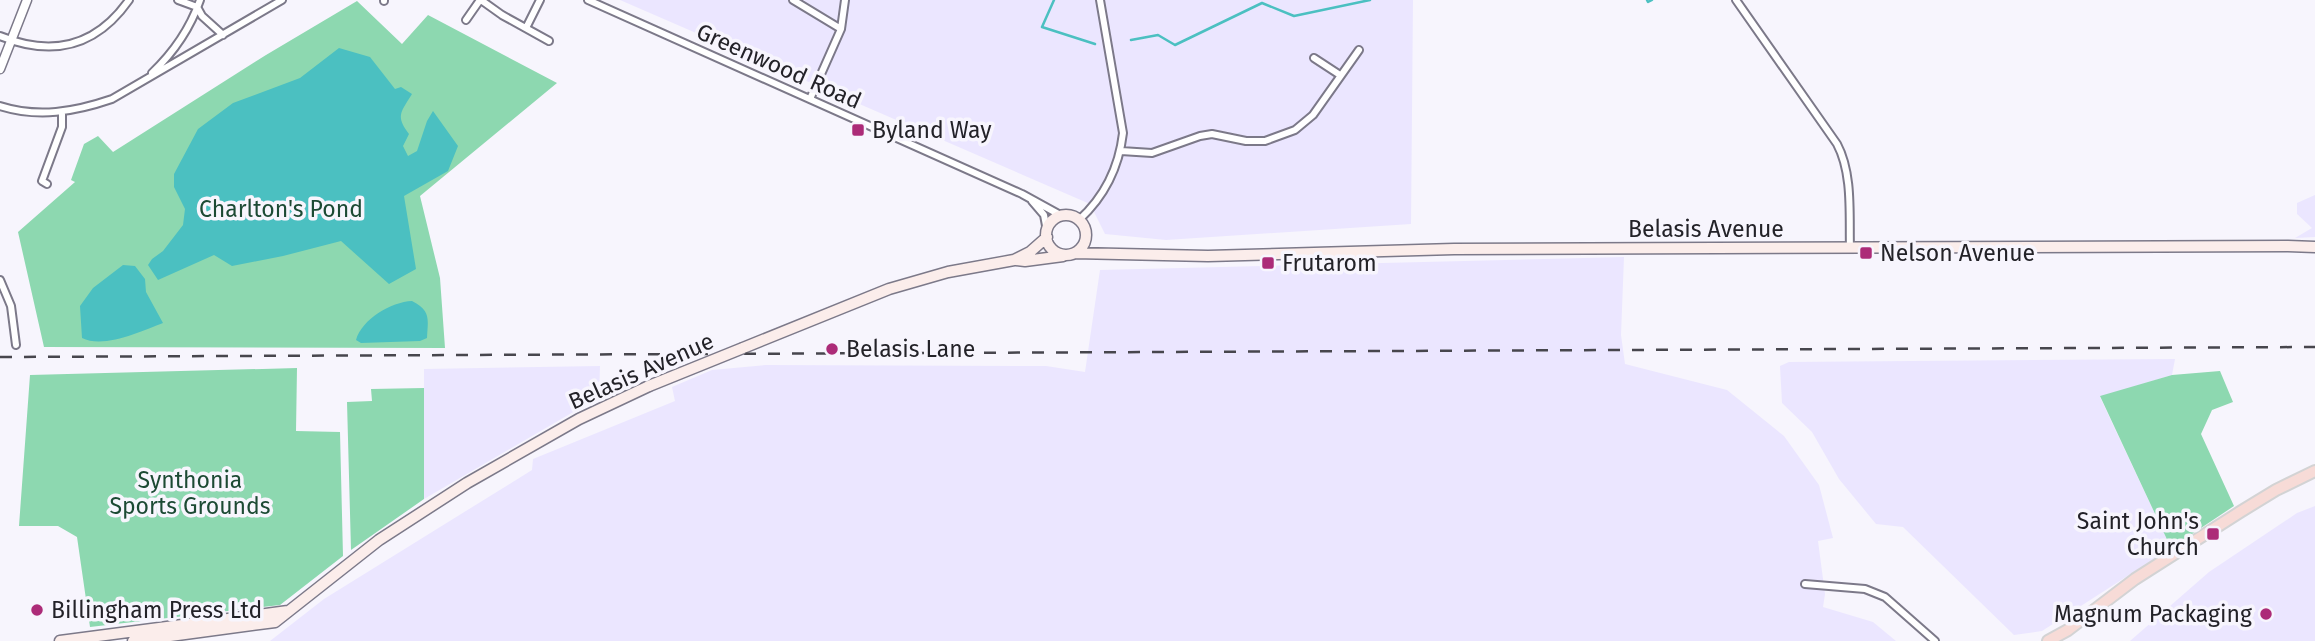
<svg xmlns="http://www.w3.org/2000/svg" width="2315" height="641" viewBox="0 0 2315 641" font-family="'Fira Sans',sans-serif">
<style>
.built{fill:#ebe6ff}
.green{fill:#8dd8b0}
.water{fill:#4bc0c1}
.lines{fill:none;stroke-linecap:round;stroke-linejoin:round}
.stream{stroke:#4bc0c1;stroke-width:2.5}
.minor-casing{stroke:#7c7989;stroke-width:10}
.tertiary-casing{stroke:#7c7989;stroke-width:11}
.secondary-casing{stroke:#7c7989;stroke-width:13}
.primary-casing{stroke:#d3d3d4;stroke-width:14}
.minor{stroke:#fff;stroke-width:6}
.tertiary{stroke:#fff;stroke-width:8}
.secondary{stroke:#fbedeb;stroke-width:10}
.primary{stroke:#f7dbd7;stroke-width:10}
.rail{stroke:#47464d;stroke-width:2.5;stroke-dasharray:12 12;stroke-linecap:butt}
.secondary-bridge-casing{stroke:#7c7989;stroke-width:13;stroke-linecap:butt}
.secondary-bridge{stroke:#fbedeb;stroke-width:10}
.poi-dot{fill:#ac2b78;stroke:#f7f5fd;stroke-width:2.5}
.labels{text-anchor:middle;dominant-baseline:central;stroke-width:7;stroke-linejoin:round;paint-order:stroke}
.street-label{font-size:23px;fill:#232228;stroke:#f7f5fd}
.poi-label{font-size:23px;fill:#232228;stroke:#f7f5fd;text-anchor:start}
.park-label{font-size:23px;fill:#1c4a34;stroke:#f7f5fd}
</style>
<rect width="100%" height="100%" fill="#f7f5fd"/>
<path class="built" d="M620,0H1413L1411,224L1166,240L1105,234L1090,204Z
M2315,195V237L2295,238L2312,228L2297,214V203Z
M1624,257L1621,335L1625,364L1727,390L1784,436L1819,485L1833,538L1818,541L1825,594L1823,607L1873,622L1896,641H270L324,599L532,470L533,459L675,401L672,387L712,370L766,365L1046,366L1085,372L1100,270Z
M2175,359L2172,375L2100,397L2171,548L2042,631L2014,635L1903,527L1876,524L1839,479L1812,432L1782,403L1780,366L1789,362Z
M600,366L599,397L424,499V369Z
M2315,506V641H2130L2209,572L2297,513Z"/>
<path class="green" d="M357,1L402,44L428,15L557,83L420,196L440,278L445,348L44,347L18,232L75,182L71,180L84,144L98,136L113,152L266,55Z
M297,368L296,431L340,432L343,556L280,605L90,627L77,537L58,526H19L30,375Z
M2220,371L2233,402L2212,410L2201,434L2234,506L2171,548L2100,396L2172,375Z
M424,388V499L351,550L347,402L372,401L371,389Z"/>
<path class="water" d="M339,48L370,57L395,89L401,87L412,94C401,112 395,116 409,134L403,146L408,156L417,151L427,121L433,111L458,146L448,171L404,196L416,269L389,284L341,241L283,256L232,266L214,255L158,280L148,265L152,259L163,251L183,225L185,209L174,187V174L198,129L233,103L300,78Z
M123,265L135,266L145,279L146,292L163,323C142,331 104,349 82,338L80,306L93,288Z
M412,301C431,311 428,318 427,338L420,341L361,343L356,340C362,319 391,302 412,301Z"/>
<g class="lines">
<path class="stream" d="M1054,0L1042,27L1095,44
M1647,0L1648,2L1652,0
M1131,40L1158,35L1175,45L1262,3L1294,16L1370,0"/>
<defs>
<path id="minor" d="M178,0L197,7L202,16L223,35
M481,0L502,15L549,41
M588,0L1022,194L1062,216
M793,0L841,29
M1736,0L1837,144C1853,174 1849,215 1850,249
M384,1V0
M466,20L480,0
M526,28L540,0
M0,36C52,57 96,47 129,0
M1314,58L1340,75
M152,73C174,52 190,29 200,0
M810,99L841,29L845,0
M0,106C38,118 74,112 112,99L282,0
M1121,151L1152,153L1200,136L1212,134L1246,141H1265L1295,130L1313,115L1359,50
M47,184L42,181L62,127V112
M1032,201L1044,215L1047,231
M1079,220C1104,197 1119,167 1123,133L1100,0
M0,280L11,306L16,345
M1805,584L1865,589L1885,597L1935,641"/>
<path id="tertiary" d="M0,69L27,0"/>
<path id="secondary" d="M1046 235a20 20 0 1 1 40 0a20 20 0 1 1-40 0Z
M1075,253L1208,256L1454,249L2288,246L2315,247
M1016,260L1025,261L1063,256
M743,348L889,289L948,272L1014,260L1030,252L1047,237
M60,641L288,611
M133,641L275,622L379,540L467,483L579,419L649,386"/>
<path id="primary" d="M2048,641L2068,630L2135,579L2240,512L2276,490L2315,471"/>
</defs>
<use href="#minor" class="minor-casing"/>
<use href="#tertiary" class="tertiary-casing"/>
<use href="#secondary" class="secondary-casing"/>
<use href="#primary" class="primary-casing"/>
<use href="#minor" class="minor"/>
<use href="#tertiary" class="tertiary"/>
<use href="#secondary" class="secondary"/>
<use href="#primary" class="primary"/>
<path class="rail" d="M0,357L2315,347"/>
<defs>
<path id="secondary-bridge" d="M649,386L743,348"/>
</defs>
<use href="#secondary-bridge" class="secondary-bridge-casing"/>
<use href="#secondary-bridge" class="secondary-bridge"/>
</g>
<g class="poi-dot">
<rect x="851" y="123" width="14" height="14" rx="3.5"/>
<rect x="1859" y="246" width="14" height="14" rx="3.5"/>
<rect x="1261" y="256" width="14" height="14" rx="3.5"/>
<circle cx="832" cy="349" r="7"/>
<rect x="2206" y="527" width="14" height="14" rx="3.5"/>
<circle cx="37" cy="610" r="7"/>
<circle cx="2266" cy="614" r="7"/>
</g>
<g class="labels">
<g class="street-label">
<text transform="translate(779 66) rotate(24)">Greenwood Road</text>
<text x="1706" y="229">Belasis Avenue</text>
<text transform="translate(641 371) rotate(-24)">Belasis Avenue</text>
</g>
<g class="poi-label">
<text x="872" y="130">Byland Way</text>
<text x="1880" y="253">Nelson Avenue</text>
<text x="1282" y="263">Frutarom</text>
<text x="846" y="349">Belasis Lane</text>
<text x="2199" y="521" text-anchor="end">Saint John's<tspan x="2199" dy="26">Church</tspan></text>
<text x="51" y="610">Billingham Press Ltd</text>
<text x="2252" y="614" text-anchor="end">Magnum Packaging</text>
</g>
<g class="park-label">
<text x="281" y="209">Charlton's Pond</text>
<text x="190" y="480">Synthonia<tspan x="190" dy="26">Sports Grounds</tspan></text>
</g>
</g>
</svg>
